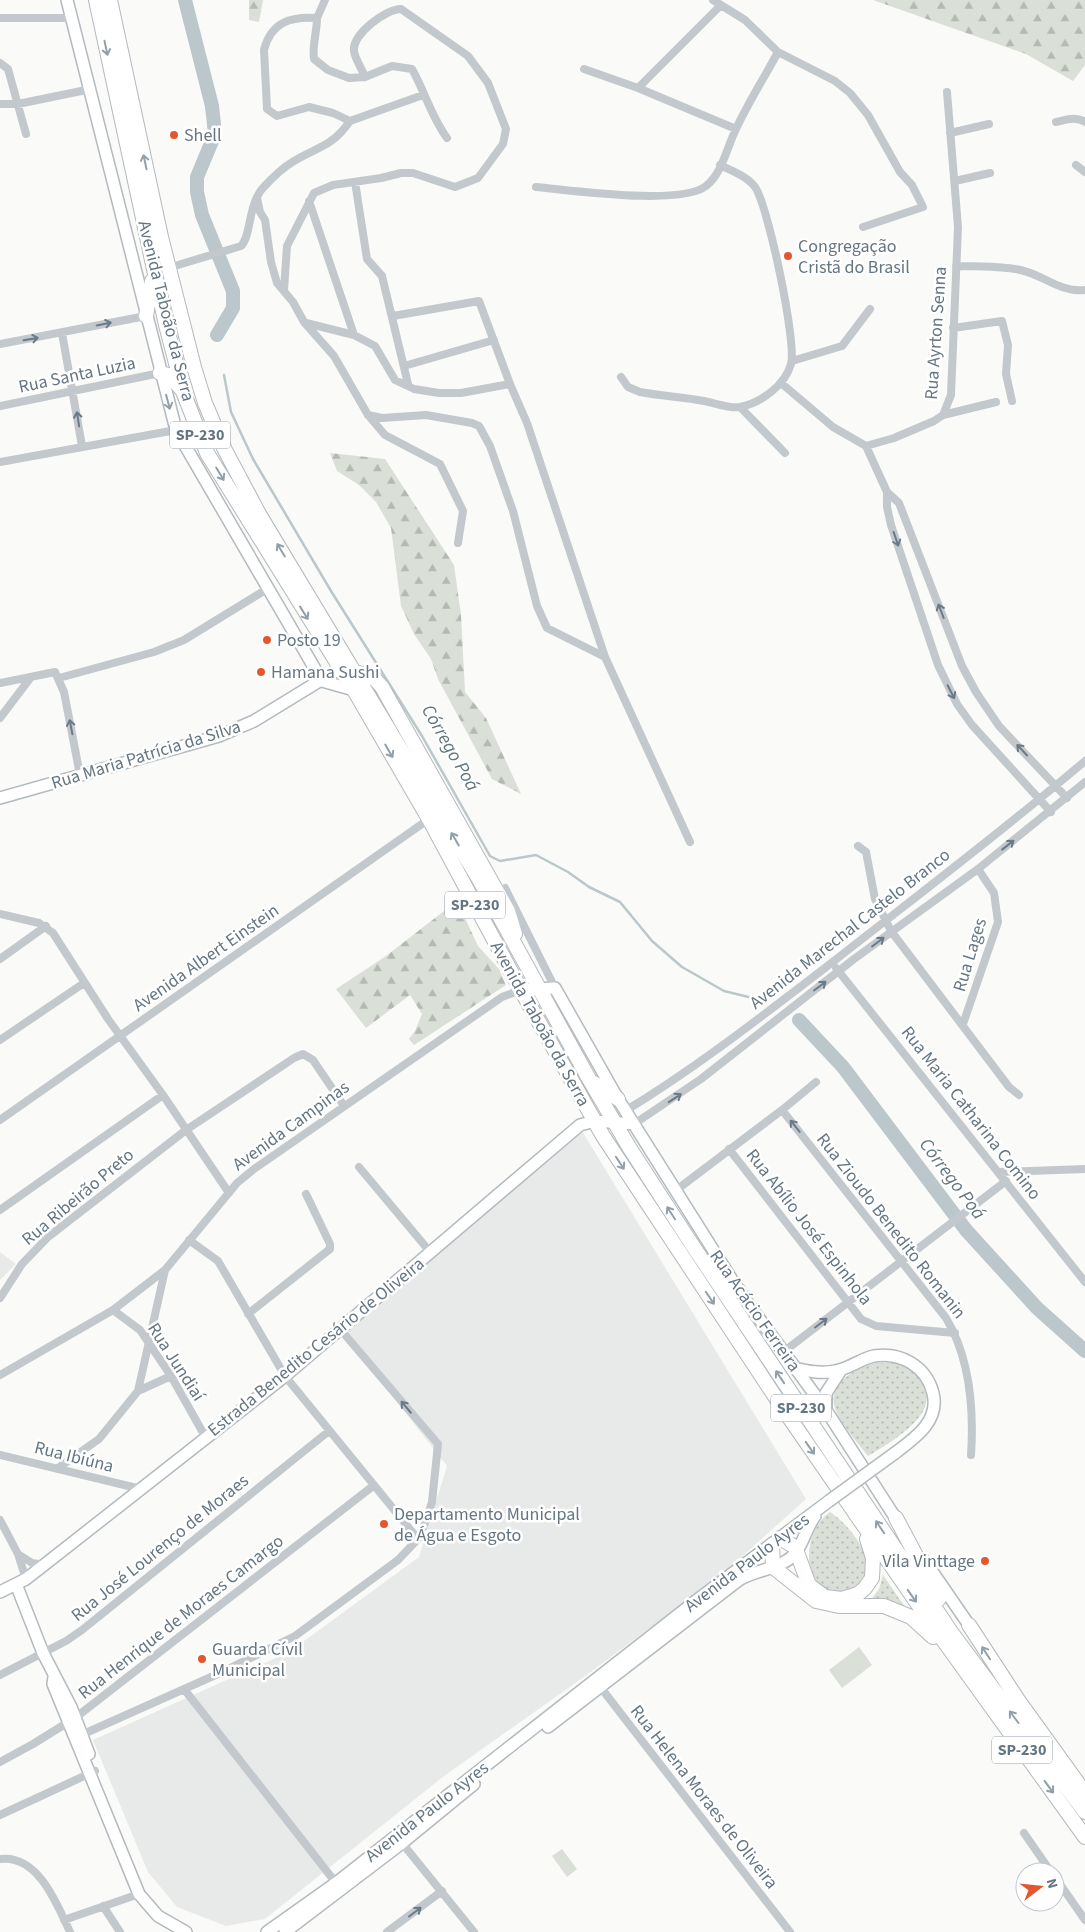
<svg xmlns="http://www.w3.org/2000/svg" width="1085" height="1932" viewBox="0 0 1085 1932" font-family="'Source Sans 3',sans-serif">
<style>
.built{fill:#e8e9e9}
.grass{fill:url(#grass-dots)}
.forest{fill:url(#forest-firs)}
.pitch{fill:#dadfd7}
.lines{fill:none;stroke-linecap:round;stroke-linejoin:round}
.stream{stroke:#bbc7cb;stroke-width:2.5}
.river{stroke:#bbc7cb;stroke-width:14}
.secondary-casing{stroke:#b3babf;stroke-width:14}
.highway-casing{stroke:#b4b9bd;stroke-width:16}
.street{stroke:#c3c8cc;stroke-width:8}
.secondary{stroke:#fff;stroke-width:11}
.highway{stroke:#fff;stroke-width:14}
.secondary-bridge-casing{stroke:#b3babf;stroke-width:14;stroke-linecap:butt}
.secondary-bridge{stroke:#fff;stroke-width:11}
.oneway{stroke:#939fa8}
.oneway2{stroke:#6a7a87}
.poi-dot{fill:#e4572e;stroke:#fff;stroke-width:2}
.labels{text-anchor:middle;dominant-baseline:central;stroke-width:5;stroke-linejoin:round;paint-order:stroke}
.shield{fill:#fff;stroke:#939fa8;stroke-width:1}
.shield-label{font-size:16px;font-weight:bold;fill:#657683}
.poi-label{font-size:18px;fill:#657683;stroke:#fff;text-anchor:start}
.street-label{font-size:18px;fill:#657683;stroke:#fff}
.water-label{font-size:19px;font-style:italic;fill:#60757c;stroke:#fff}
</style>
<defs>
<pattern id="grass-dots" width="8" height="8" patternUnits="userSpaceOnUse" patternTransform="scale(1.25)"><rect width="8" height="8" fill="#dadfd7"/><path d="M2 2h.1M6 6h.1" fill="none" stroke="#b4b9b4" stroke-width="1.8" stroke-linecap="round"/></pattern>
<pattern id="forest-firs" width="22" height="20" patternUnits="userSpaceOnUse" patternTransform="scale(1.25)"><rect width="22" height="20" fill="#dadfd7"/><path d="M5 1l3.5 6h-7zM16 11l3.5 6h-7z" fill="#b4b9b4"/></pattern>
</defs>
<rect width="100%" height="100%" fill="#fafaf8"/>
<path class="built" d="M582,1131L806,1499L726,1571L584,1677L444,1776L265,1919L226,1926L177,1907L148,1872L93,1740L289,1652L419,1557L447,1466L343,1333Z
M0,1252L16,1264L0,1280Z"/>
<path class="grass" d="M876,1363C884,1363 892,1362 899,1363C924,1367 935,1397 920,1416C908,1432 885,1446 868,1456C858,1443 838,1421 834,1405C829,1381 858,1367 876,1363Z
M830,1512C859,1532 892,1582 838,1596C833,1593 826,1590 821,1586C800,1568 809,1525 830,1512Z
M883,1575L907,1610L870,1601L879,1589Z"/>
<path class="forest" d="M249,0H263L259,22L249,20Z
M873,0H1085V65L1073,81L1026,54Z
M330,453L385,459L454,565L461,615L465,692L486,718L521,794L492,779L438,679L431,659L414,634L401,606L391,528L376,502L359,485L337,471Z
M457,901L478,946L499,969L506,985L414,1045L409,1039L415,1031L422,1014L410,995L366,1028L336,989L386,956Z"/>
<path class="pitch" d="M859,1647L872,1665L842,1688L829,1670Z
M562,1849L577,1869L567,1877L552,1856Z"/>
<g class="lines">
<path class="stream" d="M224,375L231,412L253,459L331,591L422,736L490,856L500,861L536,855L568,872L589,887L620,902L652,941L682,967L724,991L765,1001"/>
<path class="river" d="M185,0L212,106L215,134L197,177V192L202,215L233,291V308L217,335
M799,1020L843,1067L966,1230L1037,1308L1085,1351"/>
<defs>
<path id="secondary" d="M67,0L176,430L322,681
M322,681L354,690
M0,798L219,736L254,721L339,669
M521,990L555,988L618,1099L739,1291L826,1410L900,1525
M794,1368C807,1371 821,1374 835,1371C849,1369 860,1359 874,1356C901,1352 926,1366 933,1393C940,1421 915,1438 895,1453
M826,1410V1393L841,1370
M925,1561L969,1625
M16,1584L43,1653L71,1707L89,1754
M0,1592L26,1579L44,1565L285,1376L580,1125L595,1121L634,1124
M54,1677L53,1684L139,1894L158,1916L186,1932
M548,1727L739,1580C756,1569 785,1569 797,1551C804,1540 807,1527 815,1516
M267,1932L336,1883L697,1600L829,1501
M285,1932L402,1843L474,1784"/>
<path id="highway" d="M96,0L166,325L184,394L207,453L354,690L429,819L521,990L603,1136L784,1410L933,1626L1085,1837
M110,0L161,237L194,367L205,403L225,450L259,514L480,881L589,1079L629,1147L689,1240L951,1632L1085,1812
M146,316L152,281
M160,373L169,375L182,390
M350,670L375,679L382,687L508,911L515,934
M594,1083L618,1099
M715,1270L739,1291
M896,1518L939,1599
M780,1538L795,1547L809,1585L825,1597L842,1599L858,1594L865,1588L872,1578L873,1558L867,1539
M772,1545L773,1567L816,1601L839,1606H884L911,1617L933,1637
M969,1625L1018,1700L1085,1793"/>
</defs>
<use href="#secondary" class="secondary-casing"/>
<use href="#highway" class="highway-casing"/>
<path class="street" d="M713,0L745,20L778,52L835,81L850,93L868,115L900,172L912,185L923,207L863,227
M0,18H73
M317,18L325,0
M0,63L8,69L26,134
M584,69L638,88L736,129
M638,88L721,5
M0,104H18L91,89
M350,121L423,95
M1056,122C1066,120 1076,116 1085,122
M950,133L989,124
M1076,165L1085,172
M955,181L990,173
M355,182L367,259L382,276L408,384
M536,187C571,190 681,206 706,186C722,174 727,147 736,129C748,103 764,78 778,52
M257,198L260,212L265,220L271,262L277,283L293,302L304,322L334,356L368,415L385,435L440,464L463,511L458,543
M309,201L354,335
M956,266C975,266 996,266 1015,269C1041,272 1058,293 1085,290
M168,268L241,246C251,237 248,206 262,189C271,179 282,168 294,161C319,146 332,147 350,121L333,113L309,107L277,116L267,109L264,50C271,22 291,16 317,18C317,32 312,45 314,59L328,70L349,78L365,77L392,66L412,69C425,92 431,116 447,138
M284,290L287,246L314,193L333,185L381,178L401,173H413L455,187L478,178L503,144L506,129L488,83L468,56L401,9C386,9 352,34 354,51C355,59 362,69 365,77
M393,316L479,301L510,384L527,423L605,657L690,842
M306,323L354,335L375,346L395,380L414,389L439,393H461L510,384
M953,328L1002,321L1008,345L1006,374L1012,401
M62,333L82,446
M0,344L146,316
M792,361L842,346L870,309
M404,366L494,340
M621,377L628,387L640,392C661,396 683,397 704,401C715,403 730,409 741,407C762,402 785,385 791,364C797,343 768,205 755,187C747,176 732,171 720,165
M781,383L833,427L866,446L894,438L934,421L943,415L951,395L958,227L947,92
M0,406L160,373
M740,407L785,453
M368,415L382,418L426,415L472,423L479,426L490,446L513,511L537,606L547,628L605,657
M943,415L996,402
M866,446L887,492L899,503L962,666L976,692L999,726L1067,798
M0,462L176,430
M887,492V507L891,525L938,665L957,704L972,725L1051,812
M59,678L154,652L184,640L267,589
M0,683L55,672L64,692L80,775
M0,718L31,677
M858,846L866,852L875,899L891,931L1009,1087L1019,1095
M505,888L555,988
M0,914L39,923L53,933L108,1019L163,1095L229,1193
M0,959L46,926
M836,968L1085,1282
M963,1024L998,922L994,893L978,869
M0,1040L84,983
M782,1110L946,1318C970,1358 974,1409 971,1455
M625,1111C699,1066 766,1013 834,961C918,895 1004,830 1085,761
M0,1120L429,819
M634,1124L701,1079L854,959L978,869L1085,782
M729,1149L861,1319L876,1326L955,1333
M359,1167L431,1253
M1000,1172L1085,1169
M675,1191L782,1110L816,1082
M0,1210L163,1095
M189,1240L218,1261L285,1376L418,1539
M0,1298L22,1264L48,1237L186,1130L294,1058L303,1054L313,1060L344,1106
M113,1310L140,1330L171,1376L206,1438
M248,1314L330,1249V1244L306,1194
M782,1353L1006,1181
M0,1375L113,1310L165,1270L237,1183L254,1169L502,997L521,990
M138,1391L171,1376
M0,1455L141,1489
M58,1468L99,1439L138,1391L165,1270
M0,1520L18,1554L26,1579
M18,1554L32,1563L44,1565
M0,1675L66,1641L82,1630L329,1431
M598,1684L790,1932
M184,1689L336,1883
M79,1736L220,1673L295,1636L398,1560L418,1539L426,1521L432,1502L438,1444L340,1329
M0,1762L33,1744L75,1718L373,1486
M0,1815L95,1771
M1024,1833L1051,1872
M402,1843L474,1932
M0,1859C38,1854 57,1904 70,1932
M1055,1877L1085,1920
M103,1906L120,1932
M64,1920L139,1894
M387,1932L442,1891"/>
<use href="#secondary" class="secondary"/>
<use href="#highway" class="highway"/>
<defs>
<path id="secondary-bridge" d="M829,1501L895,1453"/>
</defs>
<use href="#secondary-bridge" class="secondary-bridge-casing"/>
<use href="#secondary-bridge" class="secondary-bridge"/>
</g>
<defs><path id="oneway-shaft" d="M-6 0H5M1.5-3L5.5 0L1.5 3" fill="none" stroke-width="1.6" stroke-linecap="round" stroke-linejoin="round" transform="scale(1.25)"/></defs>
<g class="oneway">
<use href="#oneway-shaft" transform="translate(106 48) rotate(78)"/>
<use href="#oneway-shaft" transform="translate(145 162) rotate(-102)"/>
<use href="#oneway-shaft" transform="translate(168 402) rotate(75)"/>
<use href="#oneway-shaft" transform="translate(220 474) rotate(59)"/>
<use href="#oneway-shaft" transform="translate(281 550) rotate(-121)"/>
<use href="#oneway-shaft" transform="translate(304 613) rotate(58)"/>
<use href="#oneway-shaft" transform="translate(389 751) rotate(60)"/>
<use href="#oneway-shaft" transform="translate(455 839) rotate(-120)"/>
<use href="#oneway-shaft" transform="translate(620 1163) rotate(57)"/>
<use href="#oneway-shaft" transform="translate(671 1213) rotate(-123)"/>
<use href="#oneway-shaft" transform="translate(710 1298) rotate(56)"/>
<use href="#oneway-shaft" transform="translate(780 1377) rotate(-124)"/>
<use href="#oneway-shaft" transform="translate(810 1448) rotate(55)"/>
<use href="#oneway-shaft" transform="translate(880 1527) rotate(-124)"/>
<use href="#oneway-shaft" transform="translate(912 1596) rotate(55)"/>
<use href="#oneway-shaft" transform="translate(986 1653) rotate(-123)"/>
<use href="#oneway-shaft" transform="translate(1014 1717) rotate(-127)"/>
<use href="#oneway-shaft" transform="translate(1049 1787) rotate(54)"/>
</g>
<g class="oneway2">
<use href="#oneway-shaft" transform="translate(104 324) rotate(-11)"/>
<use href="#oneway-shaft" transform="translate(31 339) rotate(-10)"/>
<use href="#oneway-shaft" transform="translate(78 419) rotate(-99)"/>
<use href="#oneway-shaft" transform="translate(896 539) rotate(71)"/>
<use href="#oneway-shaft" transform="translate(941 611) rotate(-111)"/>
<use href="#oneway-shaft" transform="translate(951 692) rotate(63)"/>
<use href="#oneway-shaft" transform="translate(71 727) rotate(-101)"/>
<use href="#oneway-shaft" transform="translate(1022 750) rotate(-133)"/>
<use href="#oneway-shaft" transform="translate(1008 845) rotate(-38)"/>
<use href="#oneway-shaft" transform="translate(878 942) rotate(-37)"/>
<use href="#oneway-shaft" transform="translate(820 986) rotate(-37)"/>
<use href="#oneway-shaft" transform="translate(675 1098) rotate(-33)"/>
<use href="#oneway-shaft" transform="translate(795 1126) rotate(-129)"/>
<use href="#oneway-shaft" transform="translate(821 1323) rotate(-37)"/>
<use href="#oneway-shaft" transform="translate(406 1407) rotate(-130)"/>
<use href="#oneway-shaft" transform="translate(415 1912) rotate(-37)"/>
</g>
<g class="poi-dot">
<circle cx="174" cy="135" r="5"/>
<circle cx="788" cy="256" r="5"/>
<circle cx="267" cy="640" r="5"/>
<circle cx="261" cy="672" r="5"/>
<circle cx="384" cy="1524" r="5"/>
<circle cx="985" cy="1561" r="5"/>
<circle cx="202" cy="1659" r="5"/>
</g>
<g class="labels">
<g class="shield">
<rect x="170" y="421.5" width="60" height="27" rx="4"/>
<rect x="445" y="891.5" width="60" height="27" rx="4"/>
<rect x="771" y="1394.5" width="60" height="27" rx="4"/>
<rect x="992" y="1736.5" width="60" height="27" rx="4"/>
</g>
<g class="shield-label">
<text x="200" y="435">SP-230</text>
<text x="475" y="905">SP-230</text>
<text x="801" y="1408">SP-230</text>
<text x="1022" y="1750">SP-230</text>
</g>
<g class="poi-label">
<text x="184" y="135">Shell</text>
<text x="798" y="246">Congregação<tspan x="798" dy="21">Cristã do Brasil</tspan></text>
<text x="277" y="640">Posto 19</text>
<text x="271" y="672">Hamana Sushi</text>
<text x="394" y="1514">Departamento Municipal<tspan x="394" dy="21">de Água e Esgoto</tspan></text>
<text x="975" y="1561" text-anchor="end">Vila Vinttage</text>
<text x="212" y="1649">Guarda Cívil<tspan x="212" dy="21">Municipal</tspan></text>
</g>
<g class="street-label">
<text transform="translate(166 311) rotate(76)">Avenida Taboão da Serra</text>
<text transform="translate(936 333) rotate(-86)">Rua Ayrton Senna</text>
<text transform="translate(77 375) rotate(-12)">Rua Santa Luzia</text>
<text transform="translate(146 755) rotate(-17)">Rua Maria Patrícia da Silva</text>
<text transform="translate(850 929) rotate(-38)">Avenida Marechal Castelo Branco</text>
<text transform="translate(970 955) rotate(-73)">Rua Lages</text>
<text transform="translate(206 958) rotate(-35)">Avenida Albert Einstein</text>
<text transform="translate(540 1024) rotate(61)">Avenida Taboão da Serra</text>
<text transform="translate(971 1113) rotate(52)">Rua Maria Catharina Comino</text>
<text transform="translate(291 1126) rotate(-36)">Avenida Campinas</text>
<text transform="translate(78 1197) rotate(-40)">Rua Ribeirão Preto</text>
<text transform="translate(891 1226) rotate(52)">Rua Zioudo Benedito Romanin</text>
<text transform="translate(809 1227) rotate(52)">Rua Abílio José Espinhola</text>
<text transform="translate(755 1311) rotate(55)">Rua Acácio Ferreira</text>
<text transform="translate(316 1347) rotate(-39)">Estrada Benedito Cesário de Oliveira</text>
<text transform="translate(176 1362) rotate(57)">Rua Jundiaí</text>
<text transform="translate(74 1457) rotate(14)">Rua Ibiúna</text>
<text transform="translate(160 1548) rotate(-39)">Rua José Lourenço de Moraes</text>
<text transform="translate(747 1563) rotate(-37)">Avenida Paulo Ayres</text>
<text transform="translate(181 1617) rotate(-38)">Rua Henrique de Moraes Camargo</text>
<text transform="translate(704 1797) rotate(52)">Rua Helena Moraes de Oliveira</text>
<text transform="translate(427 1812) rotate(-38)">Avenida Paulo Ayres</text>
</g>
<g class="water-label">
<text transform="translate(450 748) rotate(60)">Córrego Poá</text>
<text transform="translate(952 1179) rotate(53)">Córrego Poá</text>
</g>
</g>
<g transform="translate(1040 1887) rotate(74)"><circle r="24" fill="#ffffff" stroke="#c1c8cd"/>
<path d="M0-4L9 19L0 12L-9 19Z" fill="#e4572e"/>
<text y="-8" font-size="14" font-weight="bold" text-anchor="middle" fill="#657683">N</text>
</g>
</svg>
